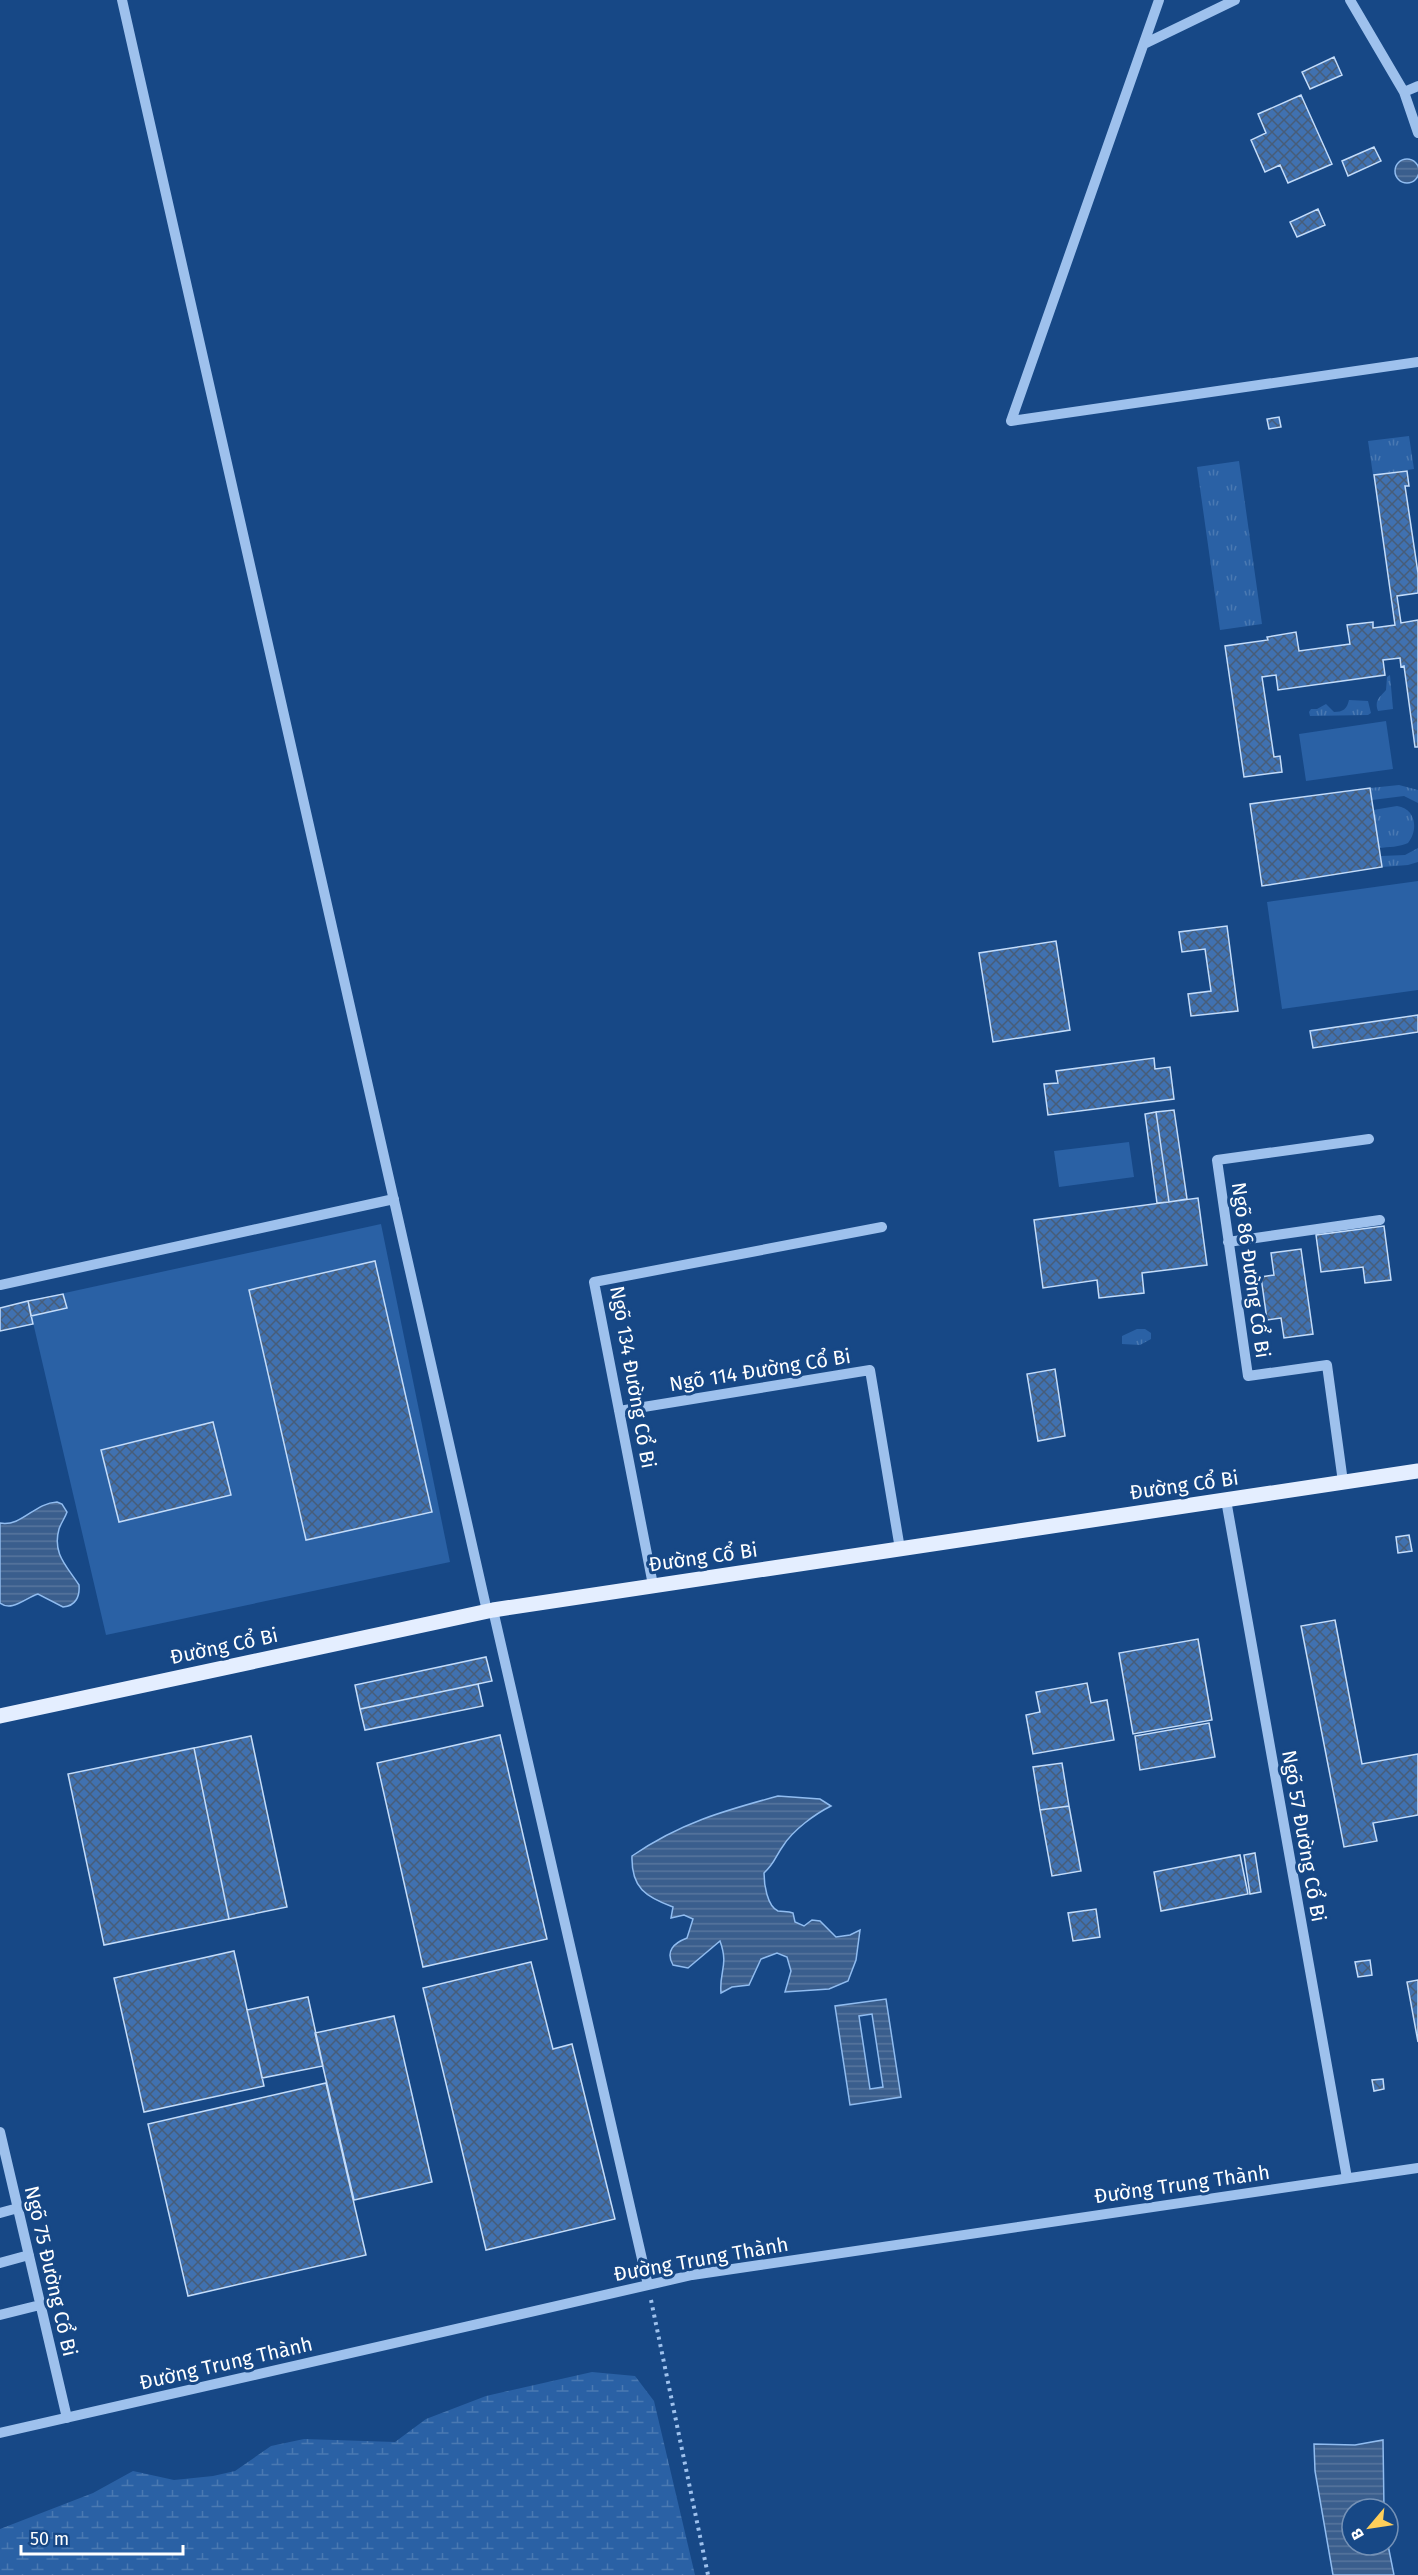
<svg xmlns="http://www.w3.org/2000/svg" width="1418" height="2575" viewBox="0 0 1418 2575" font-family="'Fira Sans',sans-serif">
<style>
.grass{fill:url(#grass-tufts)}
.wetland{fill:url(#wetland-marsh)}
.park{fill:#2a61a5}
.water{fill:url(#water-rules);stroke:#90bcf0;stroke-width:1.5;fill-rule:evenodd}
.building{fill:url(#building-cross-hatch);stroke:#c3dcfa;stroke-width:1.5}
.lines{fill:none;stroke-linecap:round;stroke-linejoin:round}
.path{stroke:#9ec1ed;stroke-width:4;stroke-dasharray:3 4.5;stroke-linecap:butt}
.minor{stroke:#9ec1ed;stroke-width:10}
.major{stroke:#e4eeff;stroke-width:15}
.labels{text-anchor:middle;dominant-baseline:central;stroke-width:6;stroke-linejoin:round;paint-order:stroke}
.street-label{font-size:20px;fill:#fff;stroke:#174886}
</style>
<defs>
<pattern id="grass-tufts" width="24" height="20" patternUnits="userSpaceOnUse" patternTransform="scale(1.5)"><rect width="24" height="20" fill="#2a61a5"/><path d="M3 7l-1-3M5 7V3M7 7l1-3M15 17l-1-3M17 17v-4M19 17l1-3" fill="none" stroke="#4a79b2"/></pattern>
<pattern id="wetland-marsh" width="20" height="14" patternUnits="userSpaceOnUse" patternTransform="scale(1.5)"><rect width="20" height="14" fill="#2a61a5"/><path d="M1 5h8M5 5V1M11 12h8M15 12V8" fill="none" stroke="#4a79b2"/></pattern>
<pattern id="water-rules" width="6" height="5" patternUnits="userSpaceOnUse" patternTransform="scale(1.5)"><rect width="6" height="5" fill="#3a5e8d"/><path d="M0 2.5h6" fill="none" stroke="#58769e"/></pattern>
<pattern id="building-cross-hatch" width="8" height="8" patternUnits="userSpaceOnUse" patternTransform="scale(1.5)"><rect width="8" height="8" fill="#4071b0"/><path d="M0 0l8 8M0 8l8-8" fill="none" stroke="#475d79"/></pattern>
</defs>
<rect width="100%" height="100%" fill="#174886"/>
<path class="grass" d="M1409,436L1414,469L1373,475L1368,441Z
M1239,461L1262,624L1220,630L1197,467Z
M1390,675L1393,709L1378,711C1374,700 1380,697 1386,690L1387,677Z
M1349,700L1368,701L1371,713L1368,715L1310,716L1309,712L1311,709H1317L1326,704L1334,712C1343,712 1347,709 1349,700Z
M1399,785L1418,790V803L1404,796L1372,800L1370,788Z
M1397,806C1417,809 1418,831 1408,843C1400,847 1388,847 1379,848L1373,810Z
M1418,848V862L1408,865L1382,867L1381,856L1405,855Z
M1137,1329H1145L1151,1333V1339L1140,1345L1122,1344V1336Z"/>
<path class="wetland" d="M592,2372L635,2376L654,2401L695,2575H0V2529L93,2493L133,2471L174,2480L213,2476L235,2471L271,2446L304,2439L395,2442L426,2419L486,2396Z"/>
<path class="park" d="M1386,721L1393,769L1306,781L1299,734Z
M1418,881V990L1282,1009L1267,902Z
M1129,1142L1134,1177L1059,1187L1054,1151Z
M381,1224L450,1562L106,1635L28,1301Z"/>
<path class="water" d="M1395 171a12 12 0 1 1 24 0a12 12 0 1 1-24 0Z
M57,1502L62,1504L67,1512C65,1518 61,1523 59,1529C52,1554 67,1566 79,1585C80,1596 76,1606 63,1607L38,1594C25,1598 12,1612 0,1603V1523C22,1527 34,1503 57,1502Z
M778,1796L820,1799L831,1806C815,1814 793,1830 783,1846C775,1857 775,1863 764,1873C764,1884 767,1906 778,1911C783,1912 788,1911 793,1913L795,1922L804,1926L812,1920L820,1921L836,1937L850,1935L860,1930L856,1960L848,1981L829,1989L785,1992L791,1971L787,1957L777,1953L761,1959L749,1985L732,1987L721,1993C719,1971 729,1966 720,1941L688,1968L673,1965C665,1951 674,1943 687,1938L693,1919L684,1915L671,1918L673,1907C646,1897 631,1888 632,1856C680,1823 723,1811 778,1796Z
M886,1999L901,2097L850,2105L835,2006ZM872,2014L883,2087L870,2089L859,2016Z
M1383,2440L1384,2509H1352V2545H1388L1394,2575H1333L1315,2471L1314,2444L1355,2445Z"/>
<path class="building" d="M1334,57L1342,75L1310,89L1302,72Z
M1301,95L1332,164L1288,183L1280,165L1265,172L1251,140L1266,133L1258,114Z
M1374,147L1381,161L1348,176L1342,161Z
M1318,209L1325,225L1297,237L1290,222Z
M1279,417L1281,427L1269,429L1267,419Z
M1407,471L1409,486H1405L1418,573V593L1397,596L1401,623L1418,620V747H1415L1404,666L1401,667L1400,658L1383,660L1385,675L1278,690L1276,675L1262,677L1274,757L1280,756L1282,772L1244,777L1225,646L1268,640L1267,637L1296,632L1299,651L1350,644L1347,625L1373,622V628L1395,625L1374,475Z
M1370,788L1382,867L1262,886L1250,804Z
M1227,926L1238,1011L1191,1016L1188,994L1211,991L1205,949L1182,952L1179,932Z
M1056,941L1070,1030L993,1042L979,953Z
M1418,1015V1032L1313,1048L1310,1031Z
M1154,1058L1155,1069L1170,1067L1174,1099L1048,1115L1044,1084L1058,1083L1056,1071Z
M1174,1110L1187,1199L1169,1202L1156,1112Z
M1156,1112L1169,1202L1157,1203L1145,1114Z
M1198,1198L1207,1265L1142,1273L1144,1293L1099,1298L1097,1280L1043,1288L1034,1220Z
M1384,1226L1391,1280L1365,1283L1363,1267L1321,1272L1316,1235Z
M1301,1249L1313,1334L1284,1338L1281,1318L1267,1320L1261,1277L1274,1275L1271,1253Z
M375,1261L432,1512L306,1540L249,1290Z
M63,1294L67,1308L31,1316L28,1301Z
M28,1301L33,1324L0,1331V1308Z
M1055,1369L1065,1436L1038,1441L1027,1374Z
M213,1422L231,1495L119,1522L101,1450Z
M1409,1535L1412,1551L1398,1553L1396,1537Z
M1335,1620L1362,1764L1418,1754V1815L1373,1823L1377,1841L1344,1847L1301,1626Z
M1198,1639L1212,1720L1133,1734L1119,1653Z
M486,1657L492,1681L360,1709L355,1685Z
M1087,1683L1091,1703L1107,1700L1114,1740L1033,1754L1026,1715L1040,1712L1036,1692Z
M478,1684L483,1706L365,1730L360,1709Z
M1209,1723L1215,1757L1140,1770L1135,1736Z
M500,1735L547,1939L423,1967L377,1763Z
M251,1736L287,1907L229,1919L194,1748Z
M194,1748L229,1919L104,1945L68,1774Z
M1062,1763L1069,1806L1040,1810L1033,1767Z
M1069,1806L1081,1871L1052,1876L1040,1810Z
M1255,1853L1261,1892L1250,1894L1244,1855Z
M1240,1855L1248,1894L1161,1911L1154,1872Z
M1096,1909L1100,1937L1073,1941L1068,1913Z
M234,1951L264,2086L144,2112L114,1978Z
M1370,1960L1372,1975L1358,1977L1355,1962Z
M531,1962L553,2049L572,2044L615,2219L486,2250L423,1988Z
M1418,1980V2042L1407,1982Z
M308,1997L323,2066L262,2078L247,2010Z
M394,2016L432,2182L354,2200L315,2033Z
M1383,2079L1384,2089L1374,2091L1372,2080Z
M326,2083L366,2255L188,2296L148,2124Z"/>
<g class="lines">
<path class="path" d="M651,2300L708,2575"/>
<path class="minor" d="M122,0L487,1611
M1159,0L1011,421L1418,362
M1350,0L1404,92L1418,86
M1144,44L1235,0
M1404,92L1418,133
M1228,1242L1380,1220
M0,1285L394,1199
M619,1411L870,1370L900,1549
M1343,1482L1327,1365L1248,1376L1217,1160L1369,1139
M1226,1500L1347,2178
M653,1585L594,1282L882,1227
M493,1610L648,2285
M0,2132L67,2418
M0,2213L18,2208
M0,2263L29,2255
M0,2315L40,2305
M0,2433L692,2275L1418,2168"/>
<path class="major" d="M0,1716L493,1610L1418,1471"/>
</g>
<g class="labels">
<g class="street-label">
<text transform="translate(1251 1270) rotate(82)">Ngõ 86 Đường Cổ Bi</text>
<text transform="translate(760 1370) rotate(-9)">Ngõ 114 Đường Cổ Bi</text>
<text transform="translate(633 1377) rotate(80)">Ngõ 134 Đường Cổ Bi</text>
<text transform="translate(1184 1485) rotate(-8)">Đường Cổ Bi</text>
<text transform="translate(703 1557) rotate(-8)">Đường Cổ Bi</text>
<text transform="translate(224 1646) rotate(-12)">Đường Cổ Bi</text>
<text transform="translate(1304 1836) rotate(80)">Ngõ 57 Đường Cổ Bi</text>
<text transform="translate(1182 2184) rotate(-8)">Đường Trung Thành</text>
<text transform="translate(701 2259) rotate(-10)">Đường Trung Thành</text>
<text transform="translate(51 2271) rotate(77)">Ngõ 75 Đường Cổ Bi</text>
<text transform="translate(226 2363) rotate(-13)">Đường Trung Thành</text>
</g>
</g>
<g transform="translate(1370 2527) rotate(241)"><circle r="28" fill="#174886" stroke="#7491b6" stroke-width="1.5"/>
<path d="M0-4.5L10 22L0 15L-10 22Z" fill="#ffcf5a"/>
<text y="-9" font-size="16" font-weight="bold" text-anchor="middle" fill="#ffffff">B</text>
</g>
<path d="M21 2545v9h162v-9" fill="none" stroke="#ffffff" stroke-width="3"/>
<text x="30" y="2545" font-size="18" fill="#ffffff" stroke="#174886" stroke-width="4.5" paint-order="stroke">50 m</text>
</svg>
